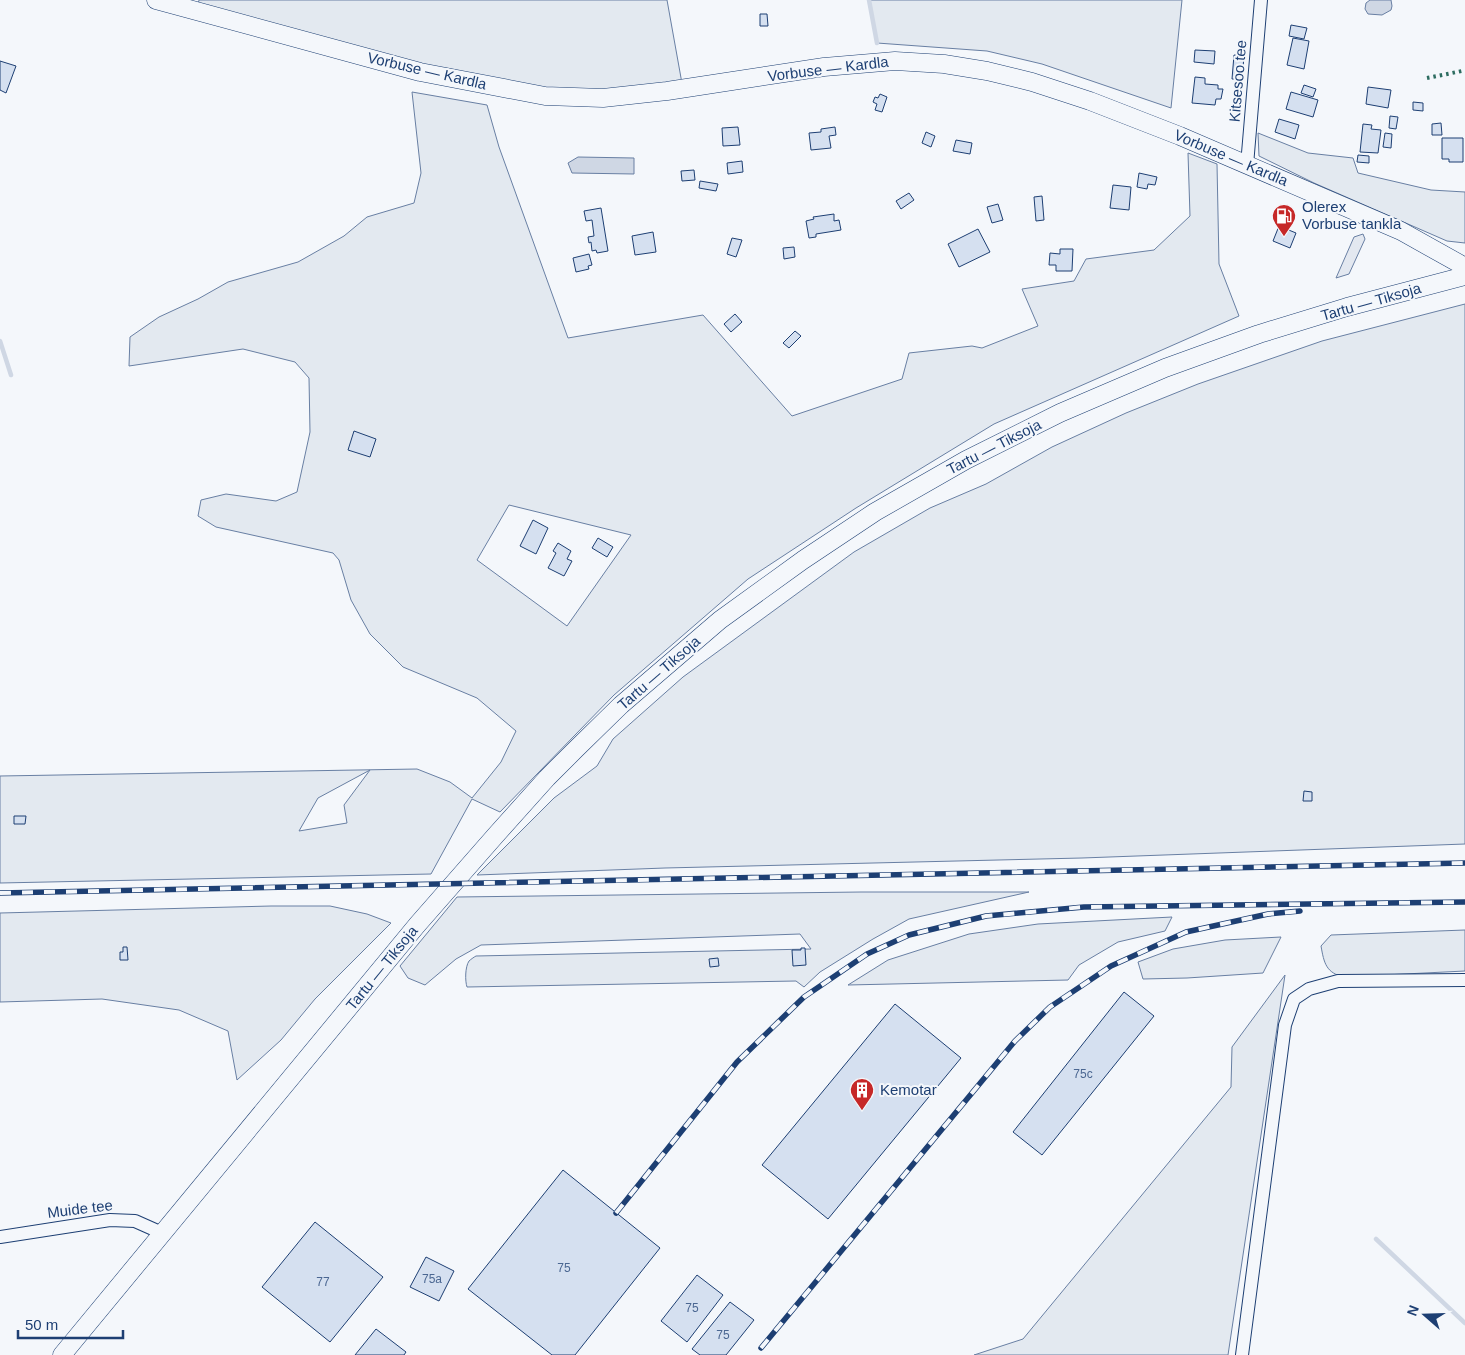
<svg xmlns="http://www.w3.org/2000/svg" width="1465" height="1355" font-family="Arial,sans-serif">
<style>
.green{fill:#e3e9f0;stroke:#687fa3;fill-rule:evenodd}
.parking{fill:#e3e8f0;stroke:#687fa3}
.water{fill:#cfd7e4;stroke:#687fa3}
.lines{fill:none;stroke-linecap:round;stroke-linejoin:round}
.stream{stroke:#cfd7e4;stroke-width:4.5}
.building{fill:#d5e0f0;stroke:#1d3f73}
.street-casing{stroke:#1d3f73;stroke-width:14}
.secondary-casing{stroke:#1d3f73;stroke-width:19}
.street{stroke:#f4f7fb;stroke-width:12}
.secondary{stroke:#f4f7fb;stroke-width:18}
.rail-casing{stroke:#1d3f73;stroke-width:5.5}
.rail{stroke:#f4f7fb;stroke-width:4;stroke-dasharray:11;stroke-linecap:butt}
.hedge{stroke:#2c6c60;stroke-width:4;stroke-dasharray:2.5 4;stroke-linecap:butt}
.labels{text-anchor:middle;stroke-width:4;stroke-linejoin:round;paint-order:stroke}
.number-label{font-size:12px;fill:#4b6792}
.street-label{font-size:15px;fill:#1d3f73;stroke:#f4f7fb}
.poi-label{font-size:15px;fill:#1d3f73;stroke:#f4f7fb;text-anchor:start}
</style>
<rect width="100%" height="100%" fill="#f4f7fb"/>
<g class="green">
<path d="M199,0H667L683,89L545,96L197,11Z"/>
<path d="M869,0H1182L1171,108L1042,64L987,51L877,43Z"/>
<path d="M412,92L487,105L499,147L568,338L703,315L792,416L902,379L909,353L972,346L982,348L1038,326L1022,289L1074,281L1086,259L1154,250L1190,216L1188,153L1217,164L1219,264L1239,316L994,424L856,508L748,579L614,695L500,812L472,799L431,874L0,883V776L417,769L450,782L472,798L501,762L516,731L477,698L403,667L370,634L351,600L339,560L333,553L216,527L198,516L201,500L226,494L276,501L297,492L310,432L309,378L295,362L243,349L129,366L130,337L159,317L198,299L228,282L298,262L344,236L367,217L414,203L421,173ZM509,505L631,535L567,626L477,560ZM370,770L344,805L347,823L299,831L318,798Z"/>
<path d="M1258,133L1308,153L1353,158L1358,173L1431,190L1465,192V243L1447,241L1314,183L1259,156Z"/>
<path d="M1465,304V844L1082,858L665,868L477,875L554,798L597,766L613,739L683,677L854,552L930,508L986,484L1052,447L1126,413L1198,384L1322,341Z"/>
<path d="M861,892H1029L909,919L873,939L820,972L804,987L796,981L467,987C465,981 465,967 469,961C470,960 474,957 476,956L811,949L800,934L481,945L456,959L425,985L408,978L400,966L457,897Z"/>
<path d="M271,906H330L367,914L391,923L315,999L281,1040L237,1080L228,1031L179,1010L102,999L0,1002V913Z"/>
<path d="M1172,917L1165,931L1118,942L1079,965L1068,980L848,985L888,960L969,934L1038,924Z"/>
<path d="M1465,930V971L1344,977C1326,973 1324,963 1321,946L1331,935Z"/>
<path d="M1281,937L1263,973L1187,978L1143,979L1138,962L1173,949L1225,940Z"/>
<path d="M1285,975L1228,1355H974L1023,1339L1231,1087L1232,1047Z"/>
</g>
<path class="parking" d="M1363,234L1365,239L1349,274L1336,278L1354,237Z"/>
<g class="water">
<path d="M1370,0H1391L1392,6L1391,10L1382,15L1368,14L1365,9L1366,3Z"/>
<path d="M578,157L634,158V174L572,173L568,163Z"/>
</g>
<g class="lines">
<g class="stream">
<path d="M869,0L877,43"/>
<path d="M0,341L11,375"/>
<path d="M1376,1239L1465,1323"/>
</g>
</g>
<g class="building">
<path d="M760,14H767L768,26H760Z"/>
<path d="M1291,25L1307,28L1304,39L1289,36Z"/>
<path d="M1293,38L1309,41L1304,69L1287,65Z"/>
<path d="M1195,50L1215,51L1214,64L1194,62Z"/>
<path d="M1234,55L1244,56L1242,79H1232Z"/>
<path d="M0,61L16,66L6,93L0,90Z"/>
<path d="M1195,77L1205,78V84L1218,85V89H1223L1221,99H1216L1215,105L1192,103Z"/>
<path d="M1304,85L1316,89L1313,97L1301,93Z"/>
<path d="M1368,87L1391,90L1388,108L1366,104Z"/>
<path d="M1291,92L1318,100L1313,117L1286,109Z"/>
<path d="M880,94L887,97L882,112L875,110L877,104L873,102L875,97L878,98Z"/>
<path d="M1413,102L1423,103V111L1413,110Z"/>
<path d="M1390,116L1398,117L1396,129L1389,128Z"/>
<path d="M1279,119L1299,125L1295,139L1275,132Z"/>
<path d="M1441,123L1442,135H1432V124Z"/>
<path d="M1363,124L1372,125L1371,129L1381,130L1378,153L1360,152Z"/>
<path d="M738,127L740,145L723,146L722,128Z"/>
<path d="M835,127L836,135L829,136L831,148L811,150L809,133L821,132V129Z"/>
<path d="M926,132L935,136L931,147L922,143Z"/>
<path d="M1385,133L1392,134L1391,148L1383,147Z"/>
<path d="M1442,138H1463V162H1449V159H1442Z"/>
<path d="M956,140L972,143L970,154L953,151Z"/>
<path d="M1358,155L1369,156V163L1357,162Z"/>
<path d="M742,161L743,172L728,174L727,163Z"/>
<path d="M694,170L695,180L682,181L681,171Z"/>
<path d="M1139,173L1157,177L1155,185L1148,184L1147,189L1137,187Z"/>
<path d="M700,181L718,184L716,191L699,188Z"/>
<path d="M1113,185L1131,187L1129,210L1110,208Z"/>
<path d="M909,193L914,200L901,209L896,201Z"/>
<path d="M1042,196L1044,220L1036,221L1034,197Z"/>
<path d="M998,204L1003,220L992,223L987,207Z"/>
<path d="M601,208L608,251L597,253L596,250L592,251L591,242L589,243L588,237L594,236L592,220L586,221L584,211Z"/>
<path d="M834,214V221L839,220L841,230L816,234V237L809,238L806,221L814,219L813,217Z"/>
<path d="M1279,226L1296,233L1290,248L1273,241Z"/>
<path d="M978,229L990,252L959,267L948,244Z"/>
<path d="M653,232L656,252L635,255L632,236Z"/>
<path d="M732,238L742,240L736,257L727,254Z"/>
<path d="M794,247L795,257L784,259L783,248Z"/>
<path d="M1060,249H1073L1072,271H1056V265H1049L1050,253L1060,254Z"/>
<path d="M589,254L592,265L588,266L589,269L576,272L573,258Z"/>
<path d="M735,314L742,322L731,332L724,324Z"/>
<path d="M795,331L801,336L789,348L783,343Z"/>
<path d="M354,431L376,439L370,457L348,450Z"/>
<path d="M533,520L548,528L536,554L520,546Z"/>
<path d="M598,538L613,547L607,557L592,548Z"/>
<path d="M558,543L571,551L567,559L572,561L564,576L548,568L556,553L553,551Z"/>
<path d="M1304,791L1312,792V801H1303Z"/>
<path d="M14,816H26L25,824H14Z"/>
<path d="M123,947H127L128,960H120V952H123Z"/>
<path d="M801,948H805L806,965L793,966L792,950H801Z"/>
<path d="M718,958L719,966L710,967L709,959Z"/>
<path d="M1124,992L1154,1016L1042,1155L1013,1132Z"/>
<path d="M895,1004L961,1058L828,1219L762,1165Z"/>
<path d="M563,1170L660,1248L575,1355H552L468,1289Z"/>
<path d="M315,1222L383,1277L330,1342L262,1287Z"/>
<path d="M426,1257L454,1271L439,1301L410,1287Z"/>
<path d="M697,1275L723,1295L687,1342L661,1321Z"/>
<path d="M730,1302L754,1320L726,1355H700L692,1349Z"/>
<path d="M376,1329L406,1352L404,1355H355Z"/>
</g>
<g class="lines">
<g class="street-casing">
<g id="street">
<path d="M1247,165L1261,0"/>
<path d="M0,1237L110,1220L135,1221L162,1233"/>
<path d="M1242,1355L1285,1025L1294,999L1309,989L1338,981L1465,980"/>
</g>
</g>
<g class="secondary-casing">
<g id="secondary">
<path d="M156,0L420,72L545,96L603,98L667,91L824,67L895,61L944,64L987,71L1032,82L1090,101L1180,136L1401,231L1460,264L1464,276"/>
<path d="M62,1355L417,925L495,836L547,778L576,749L621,705L720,620L803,560L875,512L966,460L1060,413L1165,368L1259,334L1347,307L1465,276"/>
</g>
</g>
<use href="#street" class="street"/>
<use href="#secondary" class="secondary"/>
<g class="rail-casing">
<g id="rail">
<path d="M0,893L1465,863"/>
<path d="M616,1213L737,1062L804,997L867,954L909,935L986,916L1084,907L1465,902"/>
<path d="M761,1348L1015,1041L1050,1007L1111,966L1186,932L1268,914L1300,911"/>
</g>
</g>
<use href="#rail" class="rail"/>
<path class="hedge" d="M1427,78L1462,71"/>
</g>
<defs>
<g id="fuel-pin" transform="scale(1.25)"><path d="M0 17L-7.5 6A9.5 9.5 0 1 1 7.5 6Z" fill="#c62828" stroke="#f4f7fb"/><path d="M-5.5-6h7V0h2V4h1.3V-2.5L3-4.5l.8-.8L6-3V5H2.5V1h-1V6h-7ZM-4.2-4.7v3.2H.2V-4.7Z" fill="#fff"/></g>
<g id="building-pin" transform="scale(1.25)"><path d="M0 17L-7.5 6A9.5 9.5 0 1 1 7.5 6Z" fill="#c62828" stroke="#f4f7fb"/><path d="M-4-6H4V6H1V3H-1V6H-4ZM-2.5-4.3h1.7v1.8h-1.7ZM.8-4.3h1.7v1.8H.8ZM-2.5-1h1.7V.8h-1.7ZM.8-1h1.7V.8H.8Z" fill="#fff"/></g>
</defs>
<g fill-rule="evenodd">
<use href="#fuel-pin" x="1284" y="216"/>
<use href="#building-pin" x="862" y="1090"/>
</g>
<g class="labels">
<g class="number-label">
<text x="1083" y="1078">75c</text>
<text x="564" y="1272">75</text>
<text x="432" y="1283">75a</text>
<text x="323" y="1286">77</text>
<text x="692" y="1312">75</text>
<text x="723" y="1339">75</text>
</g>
<g class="street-label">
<text transform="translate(828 69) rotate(-7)" y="5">Vorbuse — Kardla</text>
<text transform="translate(427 71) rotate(13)" y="5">Vorbuse — Kardla</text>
<text transform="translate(1238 81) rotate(-85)" y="5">Kitsesoo tee</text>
<text transform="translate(1231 158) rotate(23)" y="5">Vorbuse — Kardla</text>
<text transform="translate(1371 302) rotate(-16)" y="5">Tartu — Tiksoja</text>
<text transform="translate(994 447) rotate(-27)" y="5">Tartu — Tiksoja</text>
<text transform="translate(659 673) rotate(-41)" y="5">Tartu — Tiksoja</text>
<text transform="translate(382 968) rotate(-51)" y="5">Tartu — Tiksoja</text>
<text transform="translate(80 1209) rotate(-7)" y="5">Muide tee</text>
</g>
<g class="poi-label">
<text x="1302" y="212">Olerex<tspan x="1302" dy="17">Vorbuse tankla</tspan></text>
<text x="880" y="1095">Kemotar</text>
</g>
</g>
<g transform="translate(1425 1315) rotate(290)" stroke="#f4f7fb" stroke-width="4" paint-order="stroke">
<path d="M0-4L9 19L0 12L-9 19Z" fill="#1d3f73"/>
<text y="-8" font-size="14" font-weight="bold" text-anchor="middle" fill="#1d3f73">N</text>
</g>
<path d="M18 1330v8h105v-8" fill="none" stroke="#1d3f73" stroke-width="2.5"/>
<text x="25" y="1330" font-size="15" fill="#1d3f73" stroke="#f4f7fb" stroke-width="4" paint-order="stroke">50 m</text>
</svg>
